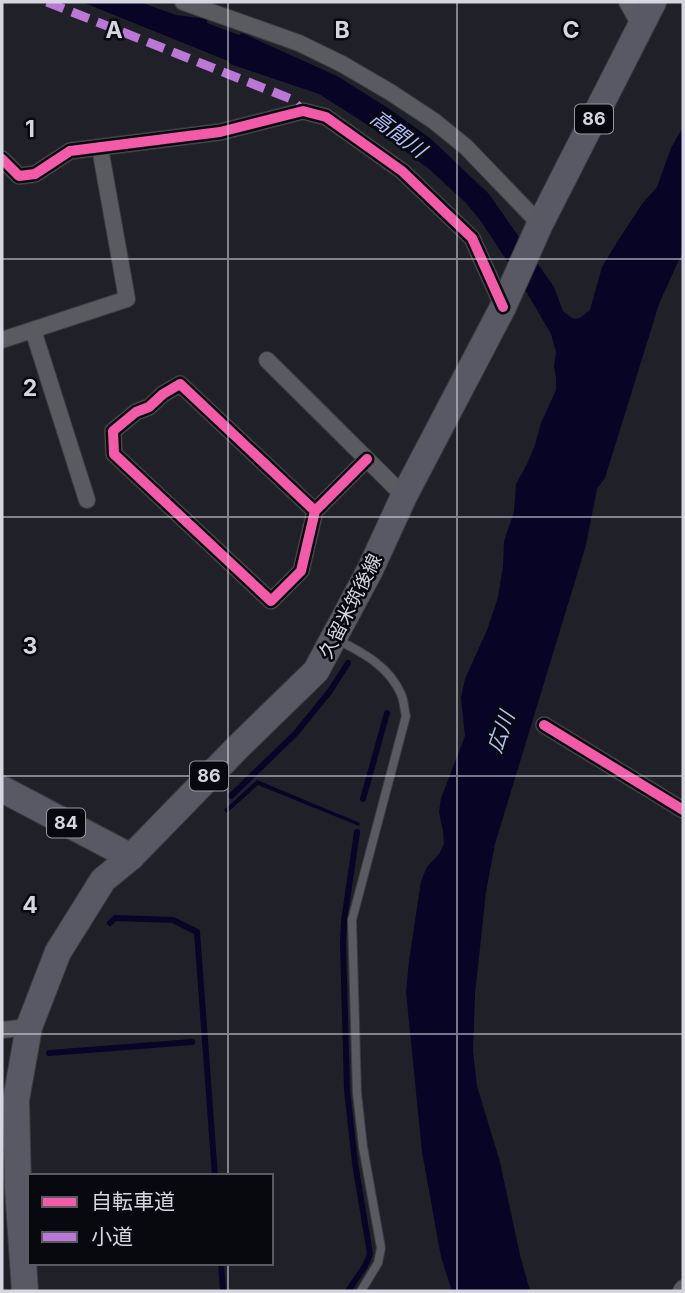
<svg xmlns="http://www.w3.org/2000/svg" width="685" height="1293" font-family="Inter,'Noto Sans JP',sans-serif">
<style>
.water{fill:#070425}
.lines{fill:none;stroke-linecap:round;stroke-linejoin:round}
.stream{stroke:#070425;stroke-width:6}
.service-casing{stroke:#3b3c41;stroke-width:10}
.minor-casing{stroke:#3b3c41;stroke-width:18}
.primary-casing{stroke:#3b3c41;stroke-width:28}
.service{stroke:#5a5b60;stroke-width:8}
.minor{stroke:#5a5b60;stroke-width:16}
.primary{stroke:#585964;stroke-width:26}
.quiet{stroke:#ba77d6;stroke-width:9;stroke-dasharray:18 9;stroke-linecap:butt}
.cycleway-casing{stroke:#08090e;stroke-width:15}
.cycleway{stroke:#f35aa7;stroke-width:10}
.grid{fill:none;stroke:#d5d6df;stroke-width:2;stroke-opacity:0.55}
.labels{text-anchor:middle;stroke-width:5;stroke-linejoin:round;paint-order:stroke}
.shield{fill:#08090e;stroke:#9898a0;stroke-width:2}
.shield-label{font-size:18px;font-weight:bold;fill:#d5d6df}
.street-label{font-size:19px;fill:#d5d6df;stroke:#08090e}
.water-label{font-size:21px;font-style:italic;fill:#b3bdf9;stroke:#08090e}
.grid-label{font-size:23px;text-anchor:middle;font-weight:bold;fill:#d5d6df;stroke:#08090e;stroke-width:5;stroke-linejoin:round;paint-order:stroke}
</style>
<rect width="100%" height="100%" fill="#202128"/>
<g class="water">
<path d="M82,2H140L176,15L207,19V23L239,35L242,33L337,76L391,110L431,139L489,194L554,287L563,311L569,316L574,319L580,318L590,310L602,267L617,242L642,204L657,187L671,148L683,127V251L659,304L605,478L597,489L586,545L495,844L486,892L475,994L473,1052L477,1086L500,1162L520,1255L530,1291H452L441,1257L422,1152L406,992L409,961L421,881L427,867L439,854L444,844L443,831L439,812L441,798L465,736L461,698L465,679L487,630L498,597L503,566L504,541L514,512L516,484L527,464L535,445L541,423L556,390V378L554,366L556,352L551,334L517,276L480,220L466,203L429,169L388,138L319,94L230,64L228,61Z"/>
<path d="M257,780L360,823L359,826L258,785L227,813L224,810Z"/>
</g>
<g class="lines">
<g class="stream">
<path d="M231,796L296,733L330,691L348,663"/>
<path d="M363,799L387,713"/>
<path d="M110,923L115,918L173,920L197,932L215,1176"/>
<path d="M49,1053L192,1042"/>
<path d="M221,1263L223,1291"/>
<path d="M348,1291L365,1266L370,1254L355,1163L347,1090L343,944L344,921L357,832"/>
</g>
<g class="service-casing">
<path id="service" d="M338,640C363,653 389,666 401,694C404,700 404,709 406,716L352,920L357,1093L363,1147L381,1248L378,1263L361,1291"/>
</g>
<g class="minor-casing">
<g id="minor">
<path d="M183,2L299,43L342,64L390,92L434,121L466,147L540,224"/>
<path d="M627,2L641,27"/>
<path d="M2,159L19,176L35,174L70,151L220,132L303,111L326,117L402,171L472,238L503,307"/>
<path d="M33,330L87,500"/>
<path d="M2,340L127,299L100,148"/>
<path d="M267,360L404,496"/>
<path d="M315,511L180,384L163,394L149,407L136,412L113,431L114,454L271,601L301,571L315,511L367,459"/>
<path d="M544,725L683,810"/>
<path d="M2,1030L29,1027"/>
<path d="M681,1291L683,1288"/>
</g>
</g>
<g class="primary-casing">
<g id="primary">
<path d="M2,789L131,857"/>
<path d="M25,1291L18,1188L16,1100L29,1027L58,952L103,880L131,857L238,747L316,671L370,570L404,496L503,307L540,224L653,2"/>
</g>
</g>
<use href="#service" class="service"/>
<use href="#minor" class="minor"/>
<use href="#primary" class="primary"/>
<path class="quiet" d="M47,2L291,99L303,111"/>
<g class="cycleway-casing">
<g id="cycleway">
<path d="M2,159L19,176L35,174L70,151L220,132L303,111L326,117L402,171L472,238L503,307"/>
<path d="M315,511L180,384L163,394L149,407L136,412L113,431L114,454L271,601L301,571L315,511L367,459"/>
<path d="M544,725L683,810"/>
</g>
</g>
<use href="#cycleway" class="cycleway"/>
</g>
<path class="grid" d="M228,2V1176M457,2V1291M2,259H683M2,517H683M2,776H683M2,1034H683M228,1263V1291"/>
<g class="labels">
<g class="shield">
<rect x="575" y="104.5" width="38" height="29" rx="5"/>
<rect x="190" y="761.5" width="38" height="29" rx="5"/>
<rect x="47" y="808.5" width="38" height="29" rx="5"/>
</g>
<g class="shield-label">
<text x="594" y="125">86</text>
<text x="209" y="782">86</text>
<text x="66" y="829">84</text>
</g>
<g class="street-label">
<text transform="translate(350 606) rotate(-63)" y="7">久留米筑後線</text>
</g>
<g class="water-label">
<text transform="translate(398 134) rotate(37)" y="7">高間川</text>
<text transform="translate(501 732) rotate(-70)" y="7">広川</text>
</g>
</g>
<g class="grid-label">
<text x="114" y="38">A</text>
<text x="342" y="38">B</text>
<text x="571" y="38">C</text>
<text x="30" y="137">1</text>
<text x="30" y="396">2</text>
<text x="30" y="654">3</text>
<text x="30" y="913">4</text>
</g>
<rect width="685" height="1293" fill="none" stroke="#d5d6df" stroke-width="7"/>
<rect x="28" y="1174" width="245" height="91" fill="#08090e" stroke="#5a5b62" stroke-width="2"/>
<rect x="42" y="1197" width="35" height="10" fill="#f35aa7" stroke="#5a5b62" stroke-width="2"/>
<text x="91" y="1209" font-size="21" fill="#d5d6df">自転車道</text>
<rect x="42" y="1232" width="35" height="10" fill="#ba77d6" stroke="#5a5b62" stroke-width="2"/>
<text x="91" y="1244" font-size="21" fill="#d5d6df">小道</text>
</svg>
